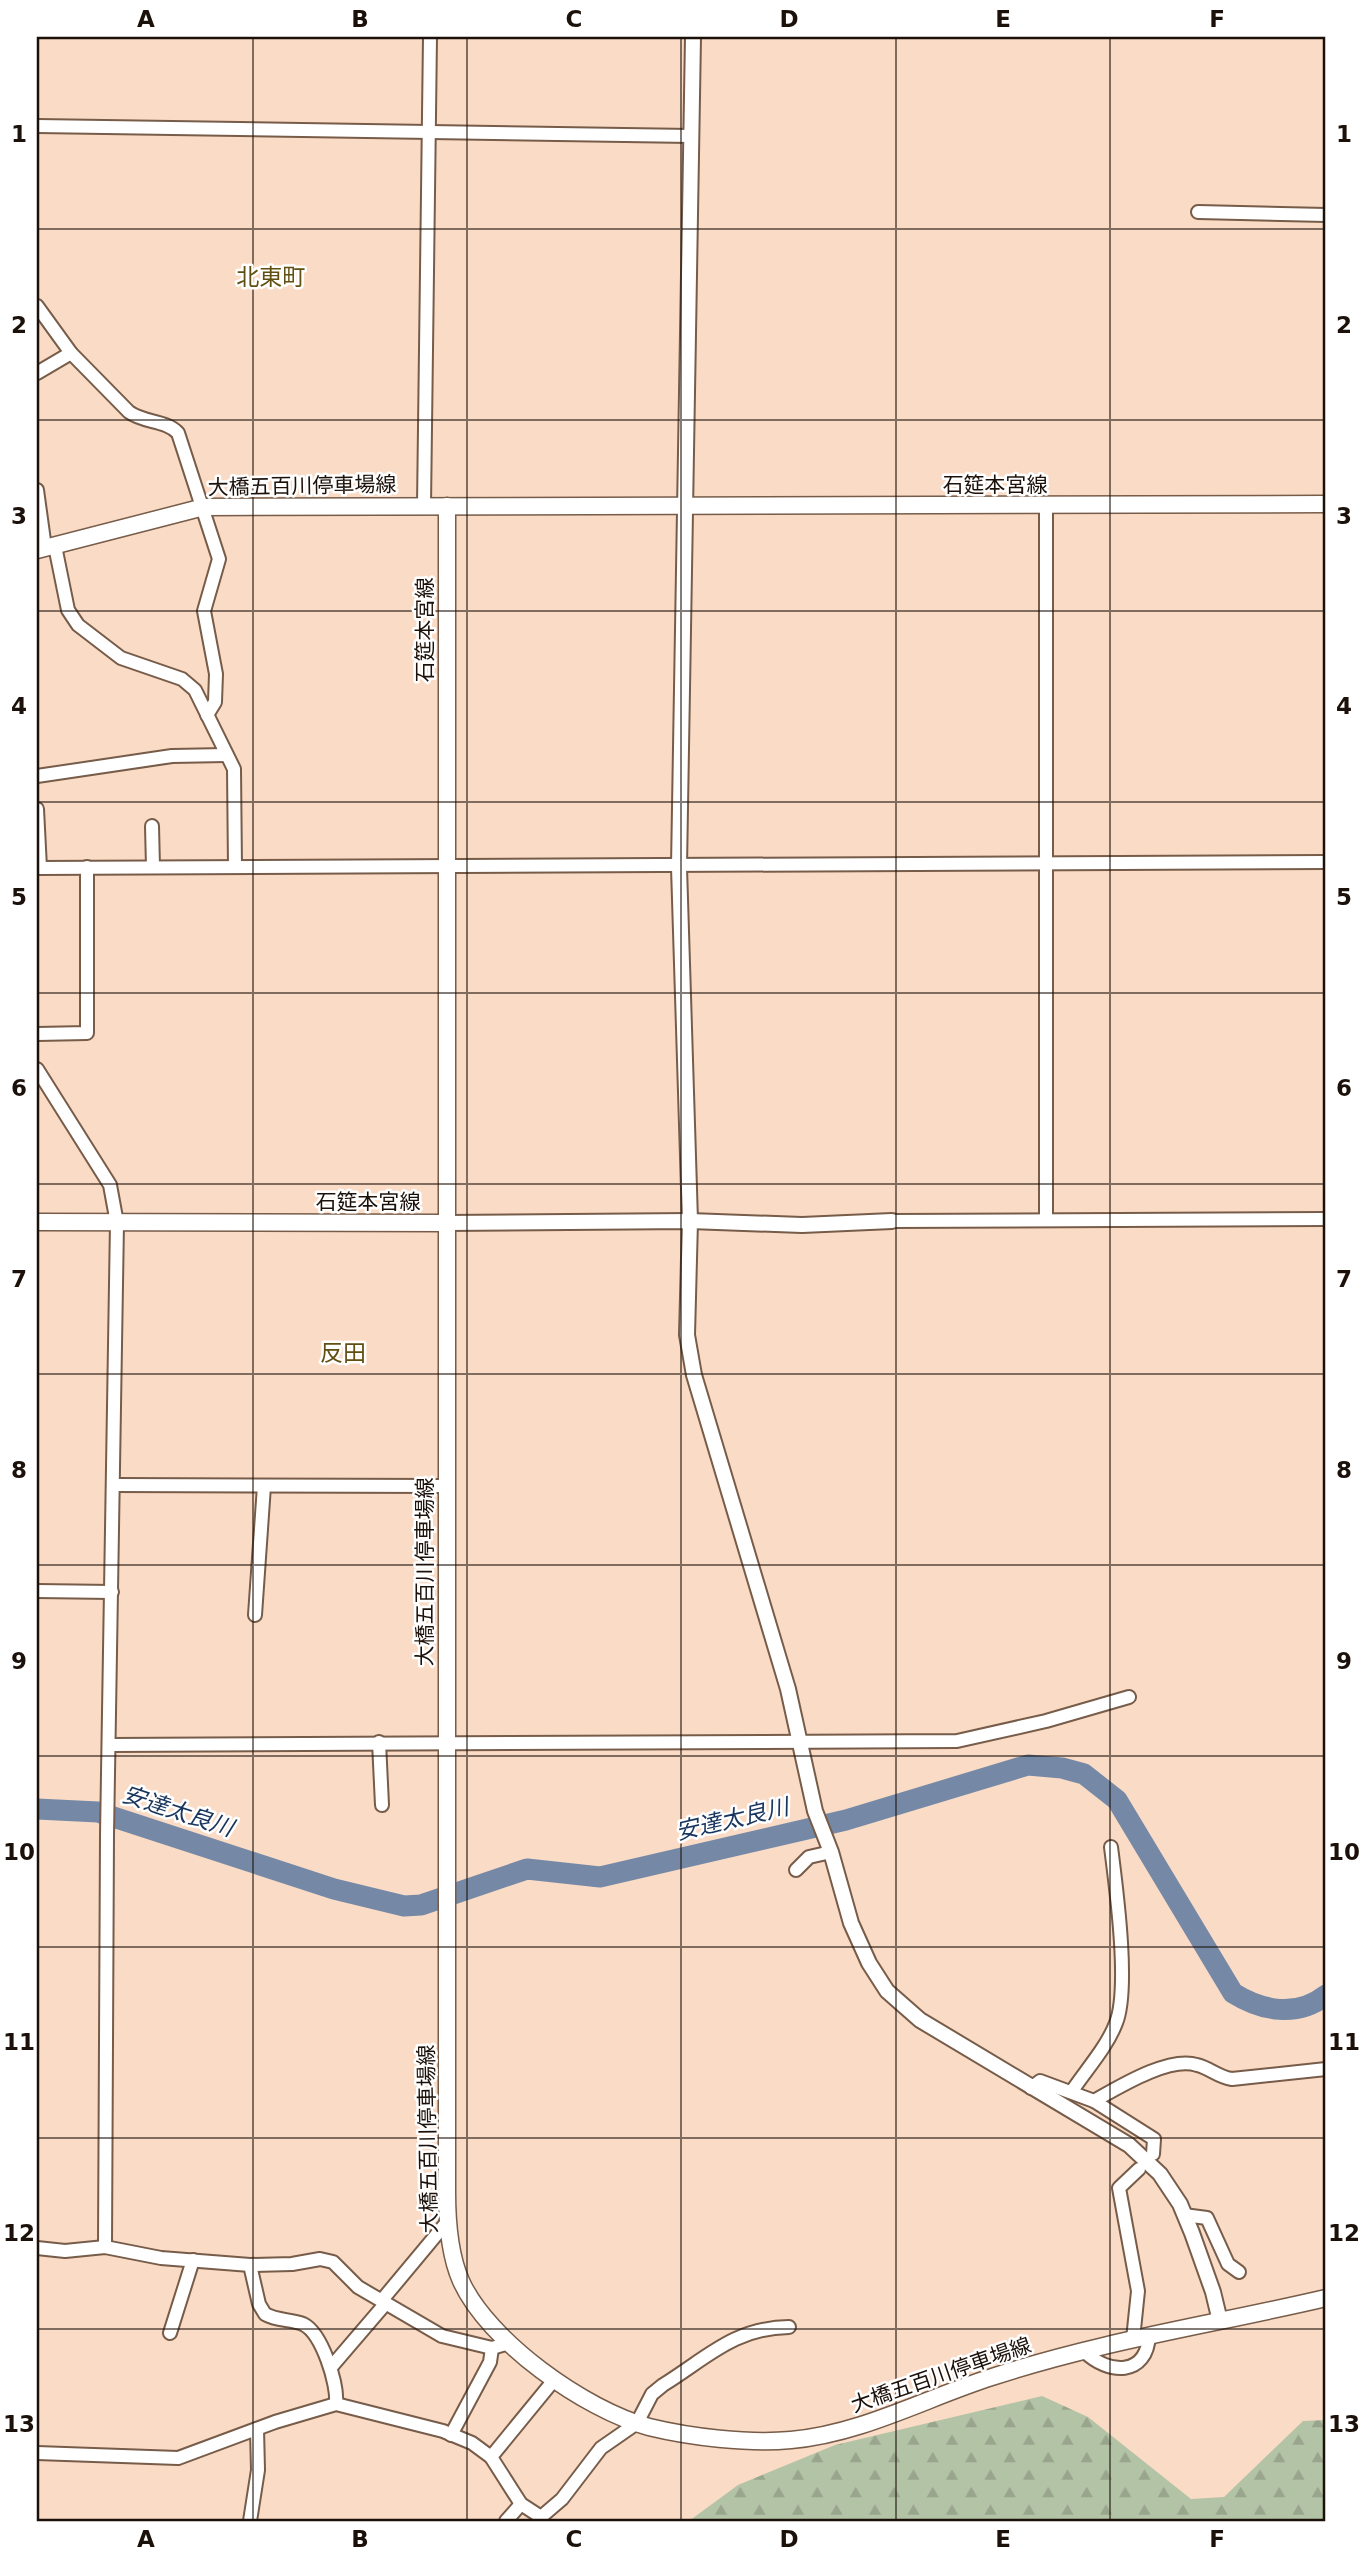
<svg xmlns="http://www.w3.org/2000/svg" width="1363" height="2558" font-family="'DejaVu Sans','Noto Sans JP',sans-serif">
<style>
.forest{fill:url(#forest-firs)}
.lines{fill:none;stroke-linecap:round;stroke-linejoin:round}
.river{stroke:#7589a6;stroke-width:21}
.minor-casing{stroke:#765c49;stroke-width:16}
.tertiary-casing{stroke:#765c49;stroke-width:18}
.secondary-casing{stroke:#765c49;stroke-width:19}
.minor{stroke:#fff;stroke-width:12}
.tertiary{stroke:#fff;stroke-width:14}
.secondary{stroke:#fff;stroke-width:16}
.grid{fill:none;stroke:#1c110a;stroke-width:2;stroke-opacity:0.55}
.labels{text-anchor:middle;stroke-width:5;stroke-linejoin:round;paint-order:stroke}
.street-label{font-size:21px;fill:#1c110a;stroke:#fff}
.neighbourhood-label{font-size:23px;fill:#604f11;stroke:#fff}
.water-label{font-size:23px;font-style:italic;fill:#18355d;stroke:#fff}
.neatline{fill:none;stroke:#1c110a;stroke-width:2.5}
.grid-label{font-size:23px;text-anchor:middle;font-weight:bold;fill:#1c110a}
</style>
<defs>
<pattern id="forest-firs" width="22" height="20" patternUnits="userSpaceOnUse" patternTransform="scale(1.75)"><rect width="22" height="20" fill="#b3c3a5"/><path d="M5 1l3.5 6h-7zM16 11l3.5 6h-7z" fill="#99a68d"/></pattern>
</defs>
<rect width="100%" height="100%" fill="#fadbc6"/>
<path class="forest" d="M1042,2396L1088,2417L1191,2499L1224,2497L1303,2421L1326,2420V2521H689L738,2485L835,2445Z"/>
<g class="lines">
<path class="river" d="M37,1809L98,1812L334,1889L404,1906L421,1905L527,1869L600,1877L846,1820L1028,1765L1062,1768L1084,1774L1117,1800L1233,1993C1262,2011 1297,2018 1326,1995"/>
<g class="minor-casing">
<g id="minor">
<path d="M37,126L691,136"/>
<path d="M1198,212L1326,215"/>
<path d="M37,306L71,353L129,412C144,423 166,420 178,433L219,559L204,611L216,674L215,702L207,715"/>
<path d="M37,373L71,353"/>
<path d="M37,490L45,548"/>
<path d="M424,506L430,37"/>
<path d="M55,546L68,610L78,625L121,658L182,679L195,690L234,769L235,867"/>
<path d="M37,776L172,756L226,755"/>
<path d="M37,809L40,868"/>
<path d="M152,826L153,867"/>
<path d="M37,868L1326,862"/>
<path d="M37,1034L87,1033V867"/>
<path d="M37,1069L110,1185L117,1223L107,1835L105,2247"/>
<path d="M1046,1220V505"/>
<path d="M892,1221L1326,1219"/>
<path d="M115,1485L445,1486"/>
<path d="M37,1591L112,1592"/>
<path d="M255,1615L264,1486"/>
<path d="M379,1742L382,1805"/>
<path d="M111,1745L957,1741L1046,1721L1129,1697"/>
<path d="M796,1870L809,1857L831,1852"/>
<path d="M1031,2088L1040,2081L1094,2101C1119,2087 1169,2056 1197,2065C1210,2068 1218,2077 1232,2079L1326,2069"/>
<path d="M1072,2091C1086,2070 1107,2047 1116,2023C1130,1988 1116,1887 1111,1847"/>
<path d="M1094,2101L1154,2139L1153,2154"/>
<path d="M1184,2215L1207,2218L1228,2264L1239,2272"/>
<path d="M37,2248L65,2251L105,2247L161,2258L250,2265L292,2264L320,2259L333,2262L358,2287L442,2336L492,2348L509,2343"/>
<path d="M250,2265L259,2304L265,2314C277,2321 290,2319 303,2324C322,2333 338,2384 336,2404"/>
<path d="M382,2300L447,2222"/>
<path d="M170,2333L193,2260"/>
<path d="M1133,2339L1138,2291L1119,2188L1139,2169"/>
<path d="M1084,2351C1108,2375 1147,2377 1149,2335"/>
<path d="M332,2366L386,2303"/>
<path d="M451,2435L490,2362L492,2348"/>
<path d="M37,2453L178,2458L275,2422L336,2404L443,2431L472,2443L491,2457L521,2504L541,2517L562,2499L601,2448L637,2423L652,2394L663,2385C708,2357 734,2328 789,2327"/>
<path d="M491,2457L554,2380"/>
<path d="M250,2521L258,2470L257,2429"/>
<path d="M506,2521L521,2504"/>
</g>
</g>
<g class="tertiary-casing">
<g id="tertiary">
<path d="M693,37L679,867L690,1221L687,1335L694,1375L788,1689L815,1811L831,1852L851,1923L869,1963L887,1991L920,2020L1129,2145L1160,2174L1180,2204L1192,2233L1213,2292L1220,2321"/>
<path d="M447,1223L690,1221L802,1225L892,1221"/>
</g>
</g>
<g class="secondary-casing">
<g id="secondary">
<path d="M447,506V2192C447,2221 449,2254 461,2281C488,2341 585,2410 649,2427C690,2437 748,2444 791,2440C861,2434 926,2398 992,2377C1101,2341 1215,2324 1326,2298"/>
<path d="M37,550L204,507L1326,504"/>
<path d="M37,1222L447,1223"/>
</g>
</g>
<use href="#minor" class="minor"/>
<use href="#tertiary" class="tertiary"/>
<use href="#secondary" class="secondary"/>
</g>
<path class="grid" d="M253,37V2521M467,37V2521M681,37V2521M896,37V2521M1110,37V2521M37,229H1326M37,420H1326M37,611H1326M37,802H1326M37,993H1326M37,1184H1326M37,1374H1326M37,1565H1326M37,1756H1326M37,1947H1326M37,2138H1326M37,2329H1326"/>
<g class="labels">
<g class="street-label">
<text x="995" y="492">石筵本宮線</text>
<text transform="translate(302 486) rotate(-1)" y="7">大橋五百川停車場線</text>
<text transform="translate(425 630) rotate(-90)" y="7">石筵本宮線</text>
<text x="368" y="1209">石筵本宮線</text>
<text transform="translate(425 1572) rotate(-90)" y="7">大橋五百川停車場線</text>
<text transform="translate(428 2139) rotate(-91)" y="7">大橋五百川停車場線</text>
<text transform="translate(941 2375) rotate(-19)" y="7">大橋五百川停車場線</text>
</g>
<g class="neighbourhood-label">
<text x="271" y="285">北東町</text>
<text x="343" y="1361">反田</text>
</g>
<g class="water-label">
<text transform="translate(178 1811) rotate(18)" y="8">安達太良川</text>
<text transform="translate(732 1819) rotate(-13)" y="8">安達太良川</text>
</g>
</g>
<rect width="1363" height="2558" fill="none" stroke="#ffffff" stroke-width="77"/>
<rect x="38" y="38" width="1286" height="2482" class="neatline"/>
<g class="grid-label">
<text x="146" y="27">A</text>
<text x="360" y="27">B</text>
<text x="574" y="27">C</text>
<text x="789" y="27">D</text>
<text x="1003" y="27">E</text>
<text x="1217" y="27">F</text>
<text x="19" y="142">1</text>
<text x="1344" y="142">1</text>
<text x="19" y="333">2</text>
<text x="1344" y="333">2</text>
<text x="19" y="524">3</text>
<text x="1344" y="524">3</text>
<text x="19" y="714">4</text>
<text x="1344" y="714">4</text>
<text x="19" y="905">5</text>
<text x="1344" y="905">5</text>
<text x="19" y="1096">6</text>
<text x="1344" y="1096">6</text>
<text x="19" y="1287">7</text>
<text x="1344" y="1287">7</text>
<text x="19" y="1478">8</text>
<text x="1344" y="1478">8</text>
<text x="19" y="1669">9</text>
<text x="1344" y="1669">9</text>
<text x="19" y="1860">10</text>
<text x="1344" y="1860">10</text>
<text x="19" y="2050">11</text>
<text x="1344" y="2050">11</text>
<text x="19" y="2241">12</text>
<text x="1344" y="2241">12</text>
<text x="19" y="2432">13</text>
<text x="1344" y="2432">13</text>
<text x="146" y="2547">A</text>
<text x="360" y="2547">B</text>
<text x="574" y="2547">C</text>
<text x="789" y="2547">D</text>
<text x="1003" y="2547">E</text>
<text x="1217" y="2547">F</text>
</g>
</svg>
